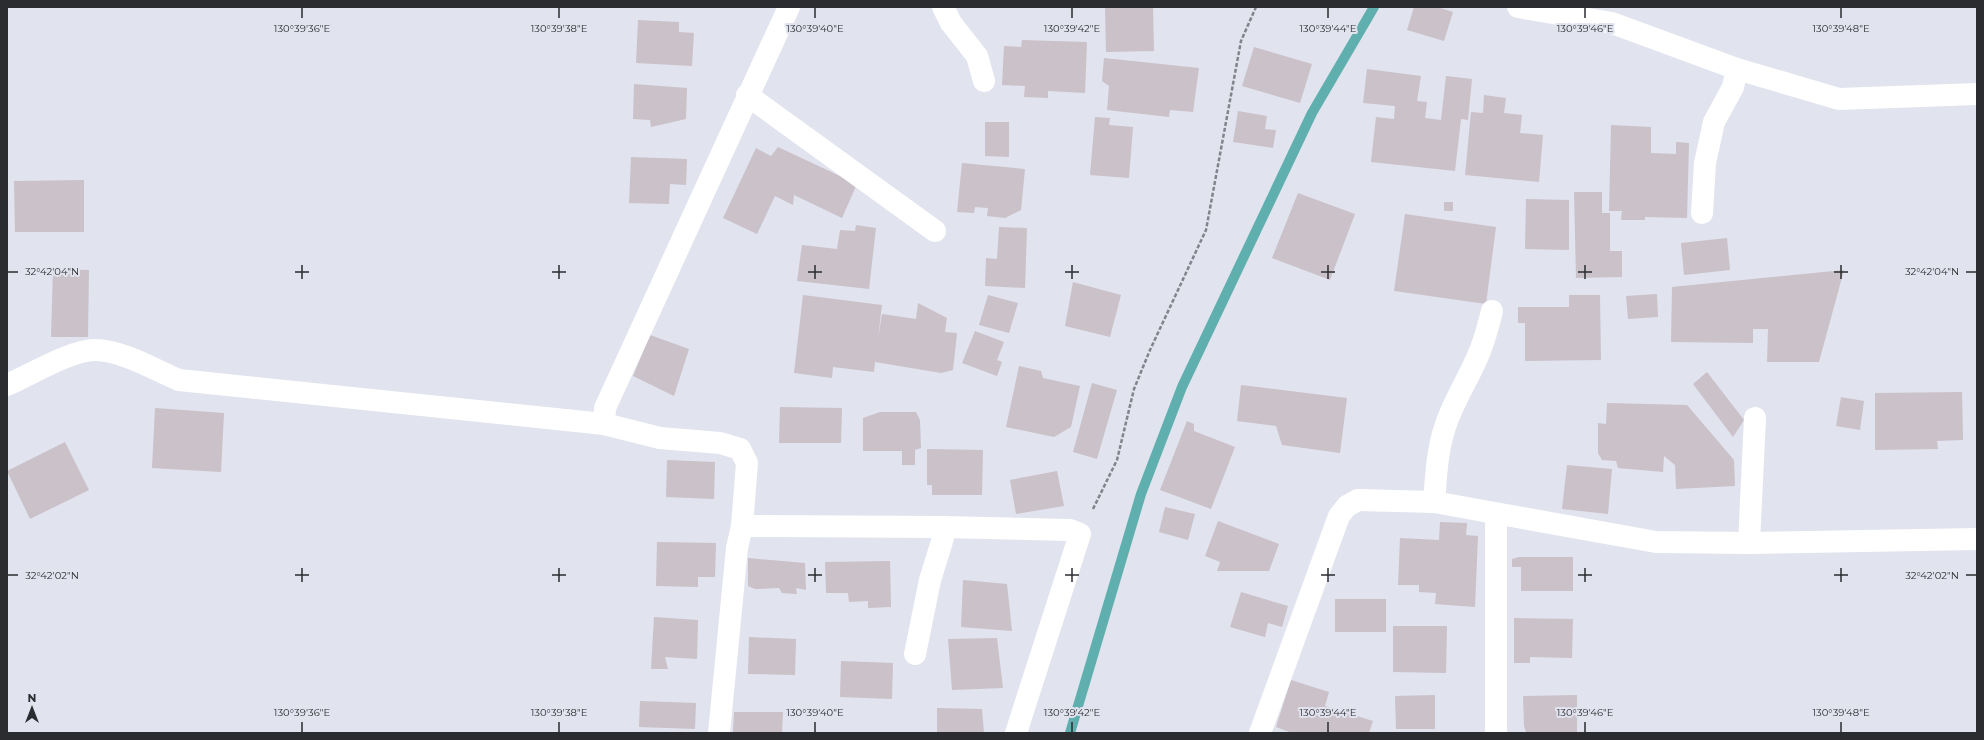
<svg xmlns="http://www.w3.org/2000/svg" width="1984" height="740" font-family="Montserrat,sans-serif">
<style>
.lines{fill:none;stroke-linecap:round;stroke-linejoin:round}
.stream{stroke:#5fafae;stroke-width:10}
.building{fill:#cac1c9}
.path{stroke:#82848b;stroke-width:2.5;stroke-dasharray:4 2;stroke-linecap:butt}
.street{stroke:#fff;stroke-width:22}
.ticks{fill:none;stroke:#2b2c30;stroke-width:1.5}
.ticks-label{font-size:10px;text-anchor:middle;fill:#2b2c30;stroke:#e1e3ee;stroke-width:4;stroke-linejoin:round;paint-order:stroke}
</style>
<rect width="100%" height="100%" fill="#e1e3ee"/>
<g class="lines">
<path class="stream" d="M1070,733L1141,494L1182,387L1312,113L1374,7"/>
</g>
<g class="building">
<path d="M1105,7H1153L1154,51L1106,52Z"/>
<path d="M1414,7H1437L1453,12L1444,41L1407,30Z"/>
<path d="M638,20L679,22V32L694,33L692,66L636,63Z"/>
<path d="M1022,40L1087,42L1085,93L1048,91V98L1024,97L1025,86L1002,85L1004,46L1021,47Z"/>
<path d="M1254,47L1312,64L1300,103L1242,86Z"/>
<path d="M1104,58L1199,68L1193,112L1170,110L1169,117L1107,110L1109,86L1102,81Z"/>
<path d="M1367,69L1421,76L1417,101L1427,102L1425,118L1441,120L1446,76L1472,79L1468,120L1461,119L1455,171L1371,162L1376,117L1394,119L1395,106L1363,103Z"/>
<path d="M634,84L687,88L686,119L651,127L650,120L633,119Z"/>
<path d="M1484,95L1506,98L1504,113L1522,115L1520,133L1543,135L1539,182L1465,175L1471,112L1483,113Z"/>
<path d="M1238,111L1267,116L1265,129L1276,130L1273,148L1233,142Z"/>
<path d="M1095,117L1110,118L1109,125L1133,127L1129,178L1090,175Z"/>
<path d="M985,122H1009V157L985,156Z"/>
<path d="M1611,125L1651,127V153L1676,154V142L1689,143L1687,218L1645,217V220H1621L1622,211H1609Z"/>
<path d="M778,147L857,184L842,218L794,195L793,205L775,196L757,234L723,218L756,148L771,156Z"/>
<path d="M631,157L687,159L686,185L670,184L669,204L629,203Z"/>
<path d="M962,163L1025,169L1021,210L1005,218L987,216L988,208L975,207L974,213L957,212Z"/>
<path d="M84,180V232H15L14,181Z"/>
<path d="M1574,192H1602V213H1610V251H1622V277L1576,278Z"/>
<path d="M1298,193L1355,214L1330,280L1272,258Z"/>
<path d="M1526,199L1569,200V250L1525,249Z"/>
<rect x="1444" y="202" width="9" height="9"/>
<path d="M1405,214L1496,227L1486,304L1394,291Z"/>
<path d="M856,225L876,228L869,289L797,281L802,245L837,249L840,230L855,231Z"/>
<path d="M999,227L1027,228L1025,288L985,286L986,258L997,259Z"/>
<path d="M1727,238L1730,270L1684,275L1681,243Z"/>
<path d="M53,269L89,270L88,337H51Z"/>
<path d="M1844,270L1819,362H1767L1768,329H1753V343L1671,342L1672,287Z"/>
<path d="M1073,282L1121,295L1110,337L1065,326Z"/>
<path d="M1657,294L1658,317L1628,319L1626,296Z"/>
<path d="M803,295L882,305L878,338L882,314L916,319L918,303L947,318L945,332L957,333L953,370L941,373L875,362L874,372L833,367L832,378L794,373Z"/>
<path d="M988,295L1018,303L1009,333L979,325Z"/>
<path d="M1569,295H1600L1601,360L1525,361V323H1518V307H1569Z"/>
<path d="M975,331L1004,342L997,360L1002,362L997,376L962,363Z"/>
<path d="M650,335L689,349L674,396L633,376Z"/>
<path d="M1019,366L1041,371L1043,378L1080,386L1071,427L1054,437L1006,427Z"/>
<path d="M1707,372L1744,420L1733,437L1693,384Z"/>
<path d="M1092,383L1117,390L1097,459L1073,452Z"/>
<path d="M1241,385L1347,398L1340,453L1282,445L1276,426L1237,421Z"/>
<path d="M1962,392L1963,440L1937,441L1938,449L1875,450V393Z"/>
<path d="M1841,397L1864,401L1860,430L1836,426Z"/>
<path d="M1607,403L1687,405L1734,460L1735,486L1676,489L1675,465L1664,456L1663,472L1618,468L1616,461L1602,460L1598,453V423L1606,424Z"/>
<path d="M780,407L842,408L841,443H779Z"/>
<path d="M155,408L224,413L221,472L152,468Z"/>
<path d="M880,412H916L920,420L921,448L915,450V465H902V451H863V418Z"/>
<path d="M1187,421L1194,424V431L1235,447L1211,509L1160,490Z"/>
<path d="M65,442L89,490L30,519L7,471Z"/>
<path d="M927,449L983,450L982,495H932V485H927Z"/>
<path d="M667,460L715,462L714,499L666,497Z"/>
<path d="M1567,465L1612,469L1608,514L1562,509Z"/>
<path d="M1057,471L1064,506L1016,514L1010,480Z"/>
<path d="M1165,507L1195,514L1188,540L1159,532Z"/>
<path d="M1218,521L1279,544L1269,571H1217L1220,562L1205,556Z"/>
<path d="M1440,522L1467,523L1466,535L1478,536L1475,607L1435,604L1436,593L1419,592V585H1398L1400,538L1439,540Z"/>
<path d="M657,542L716,543L715,577H698V587L656,586Z"/>
<path d="M1519,557H1573V591H1521V567H1512V559Z"/>
<path d="M748,558L805,563L806,590L796,588L797,594L782,593L779,588L755,589L748,586Z"/>
<path d="M890,561L891,607L868,608V601L849,602L848,593H826L825,562Z"/>
<path d="M963,580L1007,584L1012,631L961,627Z"/>
<path d="M1241,592L1288,606L1282,627L1268,623L1265,637L1230,627Z"/>
<rect x="1335" y="599" width="51" height="33"/>
<path d="M654,617L698,620L697,659L665,657L668,669H651Z"/>
<path d="M1514,618L1573,619L1572,658L1530,657V663H1514Z"/>
<path d="M1393,626H1447L1446,673L1393,672Z"/>
<path d="M749,637L796,639L795,675L748,674Z"/>
<path d="M997,638L1003,688L952,690L948,639Z"/>
<path d="M841,661L893,663L892,699L840,697Z"/>
<path d="M1291,680L1329,692L1325,706L1373,721L1369,733H1292L1276,727Z"/>
<path d="M1435,695V729H1396L1395,696Z"/>
<path d="M1577,695V733L1526,732L1524,726L1523,696Z"/>
<path d="M640,701L696,703L695,729L639,727Z"/>
<path d="M937,708L982,709L984,733H937Z"/>
<path d="M734,712H783L782,733H733Z"/>
</g>
<g class="lines">
<path class="path" d="M1093,509L1117,460L1134,389L1150,350L1206,230L1241,41L1256,7"/>
<g class="street">
<path d="M943,7L951,23L977,56L984,81"/>
<path d="M1518,7L1612,23L1737,69L1839,99L1977,94"/>
<path d="M747,95L935,231"/>
<path d="M1702,213L1705,163L1714,122L1733,87L1737,69"/>
<path d="M7,385C30,375 71,350 95,350C122,350 155,370 179,380L604,424L660,438L720,443L740,449L747,463L742,526L943,527L1070,530L1080,534L1016,733"/>
<path d="M604,424L605,408L789,7"/>
<path d="M1434,502C1436,477 1437,451 1445,427C1453,402 1467,381 1477,358C1484,343 1488,327 1492,311"/>
<path d="M1749,543L1755,418"/>
<path d="M915,654L930,580L943,538V527"/>
<path d="M719,733L737,548L742,526"/>
<path d="M1260,733L1339,516L1347,506L1358,500L1434,502L1656,542L1749,543L1977,539"/>
<path d="M1496,733V514"/>
</g>
</g>
<path class="ticks" d="M302,8V18M559,8V18M815,8V18M1072,8V18M1328,8V18M1585,8V18M1841,8V18M302,265V279M559,265V279M815,265V279M1072,265V279M1328,265V279M1585,265V279M1841,265V279M8,272H18M295,272H309M552,272H566M808,272H822M1065,272H1079M1321,272H1335M1578,272H1592M1834,272H1848M1966,272H1976M302,568V582M559,568V582M815,568V582M1072,568V582M1328,568V582M1585,568V582M1841,568V582M8,575H18M295,575H309M552,575H566M808,575H822M1065,575H1079M1321,575H1335M1578,575H1592M1834,575H1848M1966,575H1976M302,722V732M559,722V732M815,722V732M1072,722V732M1328,722V732M1585,722V732M1841,722V732"/>
<g class="ticks-label">
<text x="302" y="32">130°39'36"E</text>
<text x="559" y="32">130°39'38"E</text>
<text x="815" y="32">130°39'40"E</text>
<text x="1072" y="32">130°39'42"E</text>
<text x="1328" y="32">130°39'44"E</text>
<text x="1585" y="32">130°39'46"E</text>
<text x="1841" y="32">130°39'48"E</text>
<text x="52" y="275">32°42'04"N</text>
<text x="1932" y="275">32°42'04"N</text>
<text x="52" y="579">32°42'02"N</text>
<text x="1932" y="579">32°42'02"N</text>
<text x="302" y="716">130°39'36"E</text>
<text x="559" y="716">130°39'38"E</text>
<text x="815" y="716">130°39'40"E</text>
<text x="1072" y="716">130°39'42"E</text>
<text x="1328" y="716">130°39'44"E</text>
<text x="1585" y="716">130°39'46"E</text>
<text x="1841" y="716">130°39'48"E</text>
</g>
<rect width="1984" height="740" fill="none" stroke="#2b2c30" stroke-width="16"/>
<g transform="translate(32 708)" stroke="#e1e3ee" stroke-width="3" paint-order="stroke">
<path d="M0-3L7 15L0 10L-7 15Z" fill="#2b2c30"/>
<text y="-6" font-size="11" font-weight="bold" text-anchor="middle" fill="#2b2c30">N</text>
</g>
</svg>
